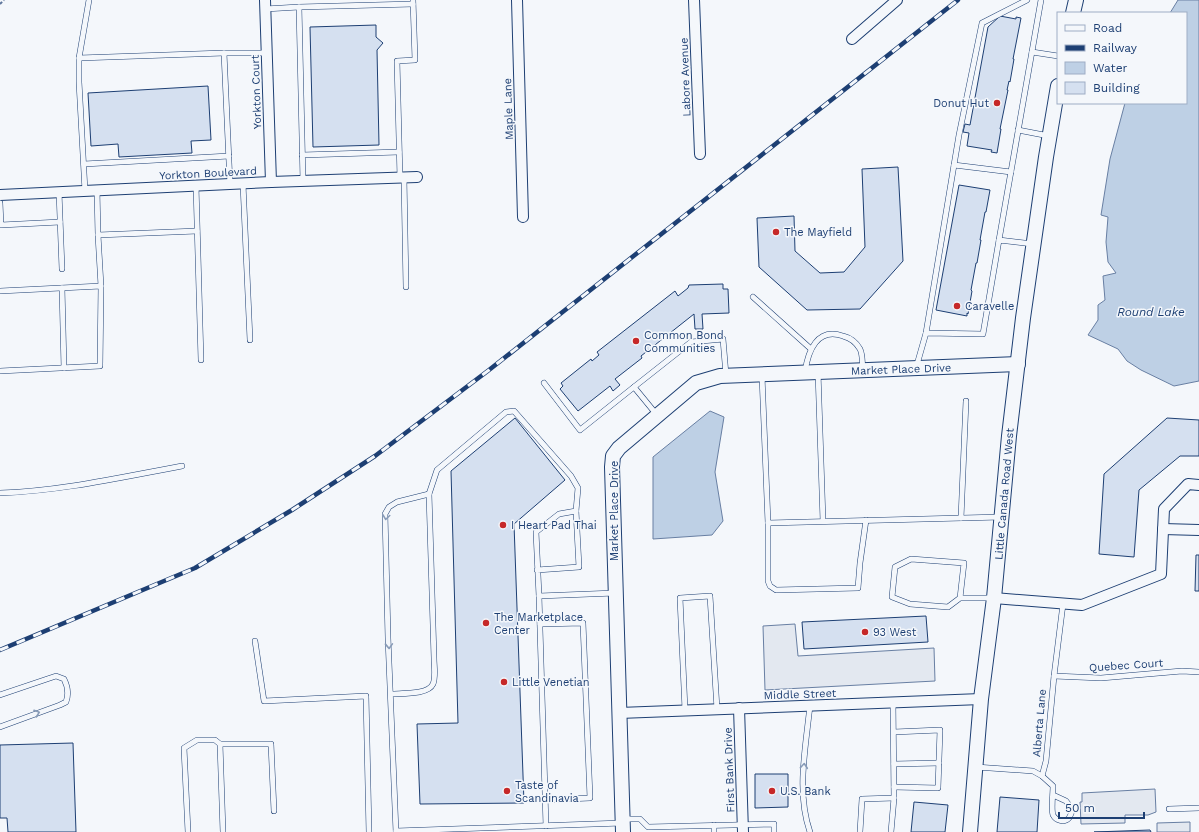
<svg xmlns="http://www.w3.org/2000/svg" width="1199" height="832" font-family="'Work Sans',sans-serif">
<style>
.parking{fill:#e3e8f0;stroke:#687fa3}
.water{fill:#bed0e5;stroke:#687fa3}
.building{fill:#d5e0f0;stroke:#1d3f73}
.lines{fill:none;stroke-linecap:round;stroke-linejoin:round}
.lane-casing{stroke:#1d3f73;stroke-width:6}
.street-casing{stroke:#1d3f73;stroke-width:12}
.secondary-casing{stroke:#1d3f73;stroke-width:16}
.path{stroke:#5e769c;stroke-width:2;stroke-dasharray:3 2;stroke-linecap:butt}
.lane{stroke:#f4f7fb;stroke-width:5}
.street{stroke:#f4f7fb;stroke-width:10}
.secondary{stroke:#f4f7fb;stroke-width:14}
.rail-casing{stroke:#1d3f73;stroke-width:4.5}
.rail{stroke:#f4f7fb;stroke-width:3;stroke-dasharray:9;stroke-linecap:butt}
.oneway{stroke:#889bb7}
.poi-dot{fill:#c62828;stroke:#f4f7fb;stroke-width:1.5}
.labels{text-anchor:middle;stroke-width:3;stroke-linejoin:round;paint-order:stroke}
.street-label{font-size:11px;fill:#1d3f73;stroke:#f4f7fb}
.poi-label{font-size:11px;fill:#1d3f73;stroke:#f4f7fb;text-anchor:start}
.water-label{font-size:12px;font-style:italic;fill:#1d3f73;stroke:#f4f7fb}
</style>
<rect width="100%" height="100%" fill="#f4f7fb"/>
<g class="parking">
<path d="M795,624L798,656L934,648L935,681L765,690L763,626Z"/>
<path d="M1155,789L1156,812L1148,815H1125V823L1081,824L1080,802H1082V793Z"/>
<path d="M1190,822V832H1157V823Z"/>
</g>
<g class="water">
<path d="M1178,0H1199V381L1174,386L1141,370L1127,361L1118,349L1088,335L1098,320V305L1105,300L1103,276L1116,273L1108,262L1106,242L1108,217L1101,215L1110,159L1125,103H1186V13H1170Z"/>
<path d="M710,411L724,417L715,472L723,521L712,535L653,539V457Z"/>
</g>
<g class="building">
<path d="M1000,16L1016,19V17L1021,18L1013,59H1014L1010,82L1009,81L1007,90H1008L1000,129H1001L997,153L991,152L992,150L967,146L969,133L963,132L965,124L970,125L988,27Z"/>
<path d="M376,25V37L383,43L377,50L379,145L313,147L310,27Z"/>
<path d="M208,86L211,140L191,141L192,153L119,157L118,144L91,146L88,93Z"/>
<path d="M898,167L903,261L860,309L807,310L759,267L757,218L794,216L795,251L820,273L844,272L865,247L862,169Z"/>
<path d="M959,185L990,190L986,212H985L980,240H981L977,263H976L971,290L972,291L968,314L967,313V316L936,310Z"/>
<path d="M723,284V289H728L729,313L702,314L703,329H695L694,314L641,356L642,358L615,379L620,385L613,391L610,386L578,411L560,389L563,386L561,383L591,359L592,361L599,355L597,352L675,291L678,296L688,288L689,285Z"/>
<path d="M515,418L565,480L514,524L524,803L420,804L417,724L458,723L451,471Z"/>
<path d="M1167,418L1199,420V456H1180L1139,490L1134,557L1099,554L1104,474Z"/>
<path d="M1196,555H1199V591H1195Z"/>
<path d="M926,616L928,642L804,649L802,622Z"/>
<path d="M73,743L76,832H8L7,818H0V745Z"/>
<path d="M755,774H788V807L755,808Z"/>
<path d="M1000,797L1039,800L1037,832H997Z"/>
<path d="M914,802L948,805L945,832H911Z"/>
<path d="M1150,830L1151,832H1094Z"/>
</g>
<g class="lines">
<g class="lane-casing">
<g id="lane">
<path d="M89,0L79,58L224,53H267"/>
<path d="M265,9L299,7"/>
<path d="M1032,52L1058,56"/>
<path d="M224,53L230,184"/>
<path d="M79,58V82L85,191"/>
<path d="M1018,130L1049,136"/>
<path d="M302,155L399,152"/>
<path d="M84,164L229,156"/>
<path d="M954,165L1011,172"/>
<path d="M400,178L397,61L415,60L413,0"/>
<path d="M404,178L406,287"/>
<path d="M303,181L299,7L413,4"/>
<path d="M243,184L250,340"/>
<path d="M196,186L201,360"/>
<path d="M97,190L98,235L197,231"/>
<path d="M59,192L62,269"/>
<path d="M0,203L1,225L60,222"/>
<path d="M98,235L101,286"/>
<path d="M999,240L1041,0"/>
<path d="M62,288L64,368"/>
<path d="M0,291L101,286L100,366L0,371"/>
<path d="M753,297L811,349"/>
<path d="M926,333L959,135L982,23L1027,0"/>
<path d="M916,368L926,333L983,334L999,240L1033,244"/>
<path d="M805,372C808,351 817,327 843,336C851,338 856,342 860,349C863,355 862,364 863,370"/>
<path d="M818,372L823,521"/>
<path d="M762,376L768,523L1001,517"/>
<path d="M544,383L580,430L634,387L657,415"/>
<path d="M634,387L691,342L723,339L726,375"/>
<path d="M0,493C61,491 122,477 182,466"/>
<path d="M961,518L966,401"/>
<path d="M768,523V581L770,586L776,590L858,588L860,563L866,520"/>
<path d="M537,570L579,567L576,511L559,514L536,532L539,596"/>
<path d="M960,598L948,607L910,604L892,597L895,567L911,559L964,563L960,598H993"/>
<path d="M540,624L583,623L590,798L545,800"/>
<path d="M255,641L264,701L366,696L369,832"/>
<path d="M1054,676L1101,678L1182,671L1199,672"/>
<path d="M391,694C402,693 428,695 433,684C436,677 434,666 434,658L429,494L437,470L506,412L514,411L571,476L578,488L576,511"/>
<path d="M0,695L56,676L64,679C68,687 69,694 66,702L60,705L0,727"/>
<path d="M810,705C806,746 796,792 810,832"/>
<path d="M685,710L680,598L710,596L717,709"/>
<path d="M894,732L940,730L938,788L894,787"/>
<path d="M220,744H271L274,811"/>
<path d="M894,764L939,763"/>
<path d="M976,767L1033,771L1042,776L1053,786C1053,794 1051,809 1053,815C1056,821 1065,823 1069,818C1071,815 1072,812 1072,809L1066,801L1053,795"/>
<path d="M1042,776L1046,761L1054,676L1063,604"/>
<path d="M1169,809L1199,808"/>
<path d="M623,819H640L648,827L774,824V832"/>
<path d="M714,825V832"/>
<path d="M546,826L539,596L615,593"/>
<path d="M396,831L622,823"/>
<path d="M188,832L184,748L197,740H215L220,744L223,832"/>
<path d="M396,832L388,638L385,514L389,507L397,502L429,494"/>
<path d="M860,832L862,799L894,798L893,702"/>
<path d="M891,832L894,798"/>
</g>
</g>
<g class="street-casing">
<g id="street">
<path d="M265,0L271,182"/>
<path d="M517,0L523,217"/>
<path d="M694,0L700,154"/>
<path d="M852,39L897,0"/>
<path d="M0,195L271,182L417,177"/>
<path d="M1163,529L1199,530"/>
<path d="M994,598L1082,605L1161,574L1164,509L1188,484L1199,485"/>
<path d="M739,708L743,832"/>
<path d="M619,713L981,699"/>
</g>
</g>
<g class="secondary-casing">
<g id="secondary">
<path d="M1073,13L1076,0"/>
<path d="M623,832L612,467L613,456L619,448L696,383L720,376L1018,364"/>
<path d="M970,832L981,699L994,598L1009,436L1023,318L1046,157L1058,86"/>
</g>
</g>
<path class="path" d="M0,4L4,0"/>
<use href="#lane" class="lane"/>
<use href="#street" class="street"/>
<use href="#secondary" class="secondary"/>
<g class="rail-casing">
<path id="rail" d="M0,650L195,568L292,510L375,456L489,370L958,0"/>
</g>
<use href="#rail" class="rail"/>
</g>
<defs><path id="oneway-chevron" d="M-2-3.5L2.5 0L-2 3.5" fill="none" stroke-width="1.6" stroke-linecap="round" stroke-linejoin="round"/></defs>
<g class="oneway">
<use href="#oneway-chevron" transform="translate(386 517) rotate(98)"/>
<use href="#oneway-chevron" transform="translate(389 646) rotate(88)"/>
<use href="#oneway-chevron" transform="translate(37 713) rotate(-19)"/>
<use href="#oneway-chevron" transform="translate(804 766) rotate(-85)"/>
</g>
<g class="poi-dot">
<circle cx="997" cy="103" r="4"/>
<circle cx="776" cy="232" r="4"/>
<circle cx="957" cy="306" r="4"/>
<circle cx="636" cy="341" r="4"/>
<circle cx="503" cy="525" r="4"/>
<circle cx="486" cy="623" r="4"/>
<circle cx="865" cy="632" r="4"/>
<circle cx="504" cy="682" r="4"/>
<circle cx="507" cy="791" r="4"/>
<circle cx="772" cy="791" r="4"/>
</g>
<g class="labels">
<g class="street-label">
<text transform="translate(685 77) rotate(-92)" y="4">Labore Avenue</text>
<text transform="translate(256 92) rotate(-92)" y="4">Yorkton Court</text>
<text transform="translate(508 109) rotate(-92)" y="4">Maple Lane</text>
<text transform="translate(208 173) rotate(-3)" y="4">Yorkton Boulevard</text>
<text transform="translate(901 369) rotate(-2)" y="4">Market Place Drive</text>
<text transform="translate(1004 494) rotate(-85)" y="4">Little Canada Road West</text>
<text transform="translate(614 511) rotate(-90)" y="4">Market Place Drive</text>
<text transform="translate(1126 665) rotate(-4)" y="4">Quebec Court</text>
<text transform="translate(800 694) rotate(-2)" y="4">Middle Street</text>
<text transform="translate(1039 723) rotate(-85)" y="4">Alberta Lane</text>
<text transform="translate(729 770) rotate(-92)" y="4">First Bank Drive</text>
</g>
<g class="poi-label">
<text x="989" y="107" text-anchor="end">Donut Hut</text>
<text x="784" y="236">The Mayfield</text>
<text x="965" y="310">Caravelle</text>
<text x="644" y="339">Common Bond<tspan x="644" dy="13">Communities</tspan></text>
<text x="511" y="529">I Heart Pad Thai</text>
<text x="494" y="621">The Marketplace<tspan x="494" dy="13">Center</tspan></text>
<text x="873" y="636">93 West</text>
<text x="512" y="686">Little Venetian</text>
<text x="515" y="789">Taste of<tspan x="515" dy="13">Scandinavia</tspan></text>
<text x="780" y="795">U.S. Bank</text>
</g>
<g class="water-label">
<text x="1151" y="316">Round Lake</text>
</g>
</g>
<rect x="1057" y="12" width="130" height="92" fill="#f4f7fb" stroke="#9eadc5"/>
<rect x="1065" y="25" width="20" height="6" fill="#f4f7fb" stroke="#9eadc5"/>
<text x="1093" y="32" font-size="12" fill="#1d3f73">Road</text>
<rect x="1065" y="45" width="20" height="6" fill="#1d3f73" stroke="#9eadc5"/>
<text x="1093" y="52" font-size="12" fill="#1d3f73">Railway</text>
<rect x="1065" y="62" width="20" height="12" fill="#bed0e5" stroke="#9eadc5"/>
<text x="1093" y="72" font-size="12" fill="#1d3f73">Water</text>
<rect x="1065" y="82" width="20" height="12" fill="#d5e0f0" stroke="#9eadc5"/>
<text x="1093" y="92" font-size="12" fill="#1d3f73">Building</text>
<path d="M1059 812v6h85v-6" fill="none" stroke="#1d3f73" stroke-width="2"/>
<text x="1065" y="812" font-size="12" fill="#1d3f73" stroke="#f4f7fb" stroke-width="3" paint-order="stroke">50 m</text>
</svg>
